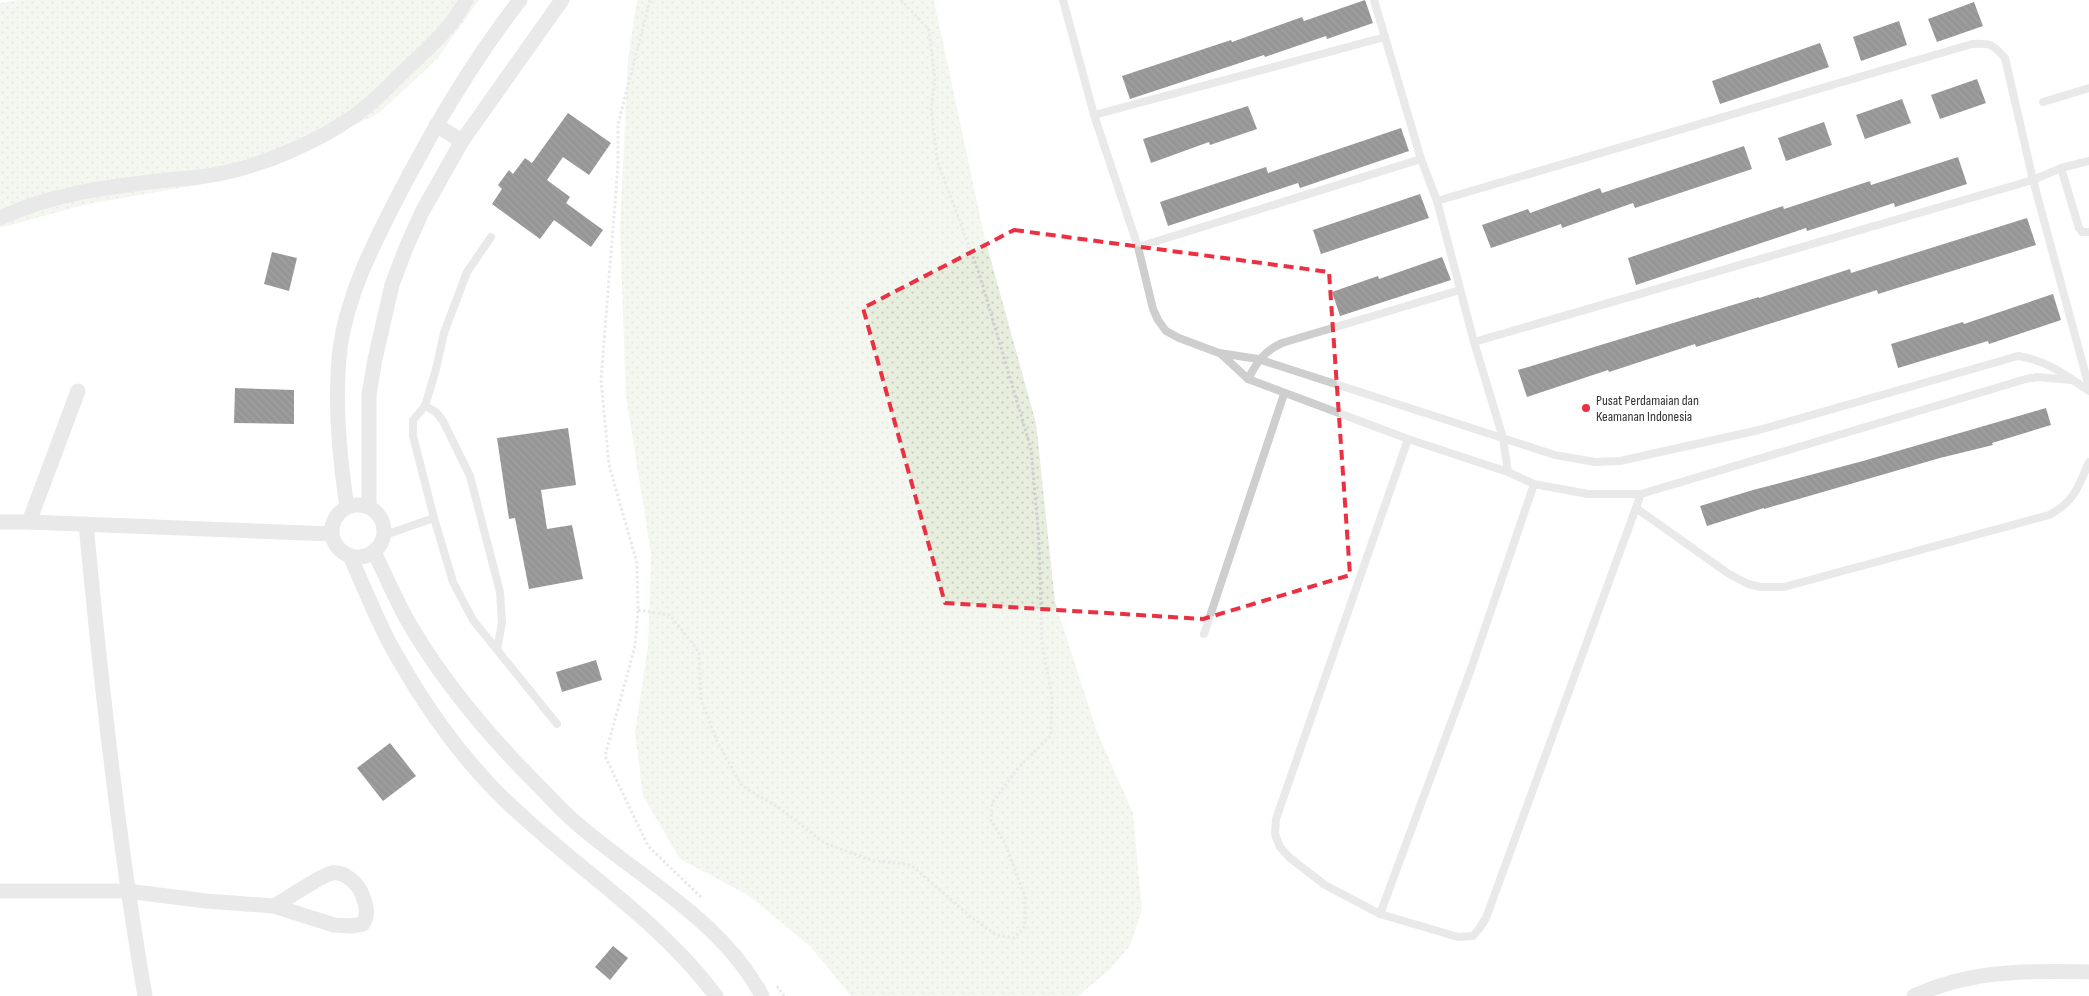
<svg xmlns="http://www.w3.org/2000/svg" width="2089" height="996" font-family="'Sofia Sans Condensed',sans-serif">
<style>
.grass{fill:url(#grass-dots)}
.building{fill:url(#building-back-hatch)}
.lines{fill:none;stroke-linecap:round;stroke-linejoin:round}
.path{stroke:#cecece;stroke-width:3;stroke-dasharray:2.5 2.5;stroke-linecap:butt}
.lane{stroke:#cecece;stroke-width:8}
.street{stroke:#cecece;stroke-width:15}
.marked{fill:none;stroke:#ea3042;stroke-width:4;stroke-dasharray:10 6;stroke-linejoin:round}
.poi-dot{fill:#ea3042;stroke:#fff;stroke-width:2}
.labels{text-anchor:middle;stroke-width:5;stroke-linejoin:round;paint-order:stroke}
.poi-label{font-size:14px;fill:#313131;stroke:#fff;text-anchor:start}
</style>
<defs>
<pattern id="grass-dots" width="8" height="8" patternUnits="userSpaceOnUse" patternTransform="scale(1.25)"><rect width="8" height="8" fill="#e7eede"/><path d="M2 2h.1M6 6h.1" fill="none" stroke="#c7cdbf" stroke-width="1.8" stroke-linecap="round"/></pattern>
<pattern id="building-back-hatch" width="6" height="6" patternUnits="userSpaceOnUse" patternTransform="scale(1.25)"><rect width="6" height="6" fill="#181818"/><path d="M-1 5l2 2M0 0l6 6M5-1l2 2" fill="none" stroke="#313131"/></pattern>
</defs>
<rect width="100%" height="100%" fill="#fff"/>
<g class="grass">
<path d="M19,0H479L437,59L379,113L279,163L198,185L87,204L0,228V3Z"/>
<path d="M637,0H934L984,235L1036,423L1055,602L1097,732L1133,813L1142,910L1130,946L1108,971L1078,996H851L810,946L748,895L680,859L643,796L635,732L648,647L651,553L626,397L620,230L628,59Z"/>
</g>
<g class="building">
<path d="M1365,0L1373,23L1327,39L1326,36L1265,57L1264,55L1130,99L1122,76L1231,40L1232,42L1302,17L1304,21Z"/>
<path d="M1974,2L1983,26L1937,42L1928,19Z"/>
<path d="M1899,21L1907,45L1861,61L1853,37Z"/>
<path d="M1820,43L1829,67L1720,104L1712,81Z"/>
<path d="M1977,79L1986,103L1940,119L1931,95Z"/>
<path d="M1902,99L1911,123L1865,139L1856,115Z"/>
<path d="M1248,106L1257,129L1210,145L1209,142L1151,163L1143,139Z"/>
<path d="M568,113L611,143L589,175L563,157L547,180L570,197L566,203L603,230L591,247L554,220L540,239L492,204L502,189L498,185L509,170L513,174L525,158L532,163Z"/>
<path d="M1824,122L1832,145L1786,161L1778,138Z"/>
<path d="M1401,128L1409,151L1300,188L1298,183L1168,226L1160,202L1266,167L1268,173Z"/>
<path d="M1744,146L1752,169L1635,208L1633,203L1562,228L1561,224L1491,248L1482,225L1528,209L1530,213L1600,188L1602,193Z"/>
<path d="M1958,157L1967,184L1895,207L1894,203L1807,231L1806,228L1636,285L1628,258L1783,206L1784,209L1870,181L1871,185Z"/>
<path d="M1420,194L1429,218L1321,254L1313,230Z"/>
<path d="M2027,218L2036,245L1878,294L1877,290L1696,347L1695,344L1609,372L1608,370L1527,397L1518,370L1759,297V298L1850,269L1851,273Z"/>
<path d="M272,252L297,258L289,291L264,284Z"/>
<path d="M1442,257L1451,280L1340,316L1332,292L1378,276L1379,279Z"/>
<path d="M2053,294L2061,320L1989,344L1988,341L1898,368L1891,344L1963,322L1964,324Z"/>
<path d="M235,388L294,390V424L234,423Z"/>
<path d="M2046,408L2051,425L1992,443L1993,445L1940,458L1764,509V508L1707,526L1700,506L1753,490L1863,461Z"/>
<path d="M568,428L576,485L541,490L547,529L572,525L583,579L529,589L515,518L509,519L497,438Z"/>
<path d="M596,660L602,680L562,692L556,672Z"/>
<path d="M390,743L416,776L383,801L357,768Z"/>
<path d="M613,946L628,958L610,980L595,967Z"/>
</g>
<g class="lines">
<g class="path">
<path d="M650,0L618,124V165L601,380L609,465L637,563L638,610L635,646L605,756L648,846L702,898"/>
<path d="M638,610L670,615L699,652L701,699L717,741L742,786L781,809L824,843L871,860L911,865L971,917L996,935L1014,938L1025,926V897L1005,843L991,821L992,803L1019,767L1051,735L1052,697L1042,643L1039,540L1031,449L979,273L937,160L931,108L935,79L929,30L901,0"/>
<path d="M777,986L784,996"/>
</g>
<g class="lane">
<path d="M1063,0L1094,115L1138,247L1153,309L1158,320L1166,331L1179,338L1219,353L1258,359L1555,455L1595,462L1620,461L1759,430L2018,356C2046,360 2066,375 2089,391"/>
<path d="M1374,0L1421,159L1437,201L1474,342L1503,438L1508,472"/>
<path d="M2043,102L2089,88"/>
<path d="M1094,115L1385,37"/>
<path d="M2061,168L2079,228L2082,232H2089"/>
<path d="M1437,201L1972,44C1990,43 1993,44 2005,58L2033,180L2089,387"/>
<path d="M491,237L467,272L444,333L436,369L425,406L413,420V436L434,518L453,582L473,620L557,724"/>
<path d="M1138,247L1421,159"/>
<path d="M1474,342L2033,180L2061,168L2089,161"/>
<path d="M1220,353L1248,379L1408,439L1508,472L1534,484L1588,494H1641L2026,379L2037,377L2071,380"/>
<path d="M1248,379C1257,362 1264,351 1282,343L1460,290"/>
<path d="M425,406L436,412L443,421L470,476L500,592L502,623L497,649"/>
<path d="M1408,439L1276,819L1275,834L1280,847L1290,858L1325,885L1380,914L1458,937L1473,936L1479,929L1486,918L1641,494"/>
<path d="M1636,508L1729,574L1748,584L1761,587H1784L2049,515C2074,502 2078,488 2089,462"/>
<path d="M385,535L434,518"/>
<path d="M1204,634L1284,394"/>
<path d="M1380,914L1471,669L1534,484"/>
</g>
<g class="street">
<path d="M436,125L462,141"/>
<path d="M0,218C52,193 109,187 166,180C183,178 201,178 218,174C261,166 318,142 354,116C370,105 385,90 399,76C425,51 449,32 466,0"/>
<circle cx="358" cy="531" r="26"/>
<path d="M347,507C339,455 334,402 340,349C347,296 372,247 396,200C433,129 471,63 520,0"/>
<path d="M369,507V395L375,359L392,285L405,250L422,212L462,141L562,0"/>
<path d="M0,522H29L332,534"/>
<path d="M29,522L78,391"/>
<path d="M86,524C101,682 118,839 145,996"/>
<path d="M374,552C387,578 398,606 413,630C447,686 489,736 535,782C549,796 561,810 575,822C638,877 722,920 762,996"/>
<path d="M350,556C363,585 375,615 389,642C420,699 459,756 506,801C575,868 658,918 716,996"/>
<path d="M0,891H127L206,901L274,906L334,925L351,926L363,924C369,913 366,905 362,894C358,883 344,871 332,873C321,875 287,899 274,906"/>
<path d="M1914,996C1924,992 1933,988 1943,985C1988,970 2042,971 2089,972"/>
</g>
</g>
<path d="M0 0H2089V996H0ZM1014,230L1329,272L1350,575L1203,619L945,603L863,308Z" fill="#fff" fill-opacity=".55" fill-rule="evenodd"/>
<path class="marked" d="M1014,230L1329,272L1350,575L1203,619L945,603L863,308Z"/>
<circle class="poi-dot" cx="1586" cy="408" r="5"/>
<g class="labels">
<g class="poi-label">
<text x="1596" y="405">Pusat Perdamaian dan<tspan x="1596" dy="16">Keamanan Indonesia</tspan></text>
</g>
</g>
</svg>
